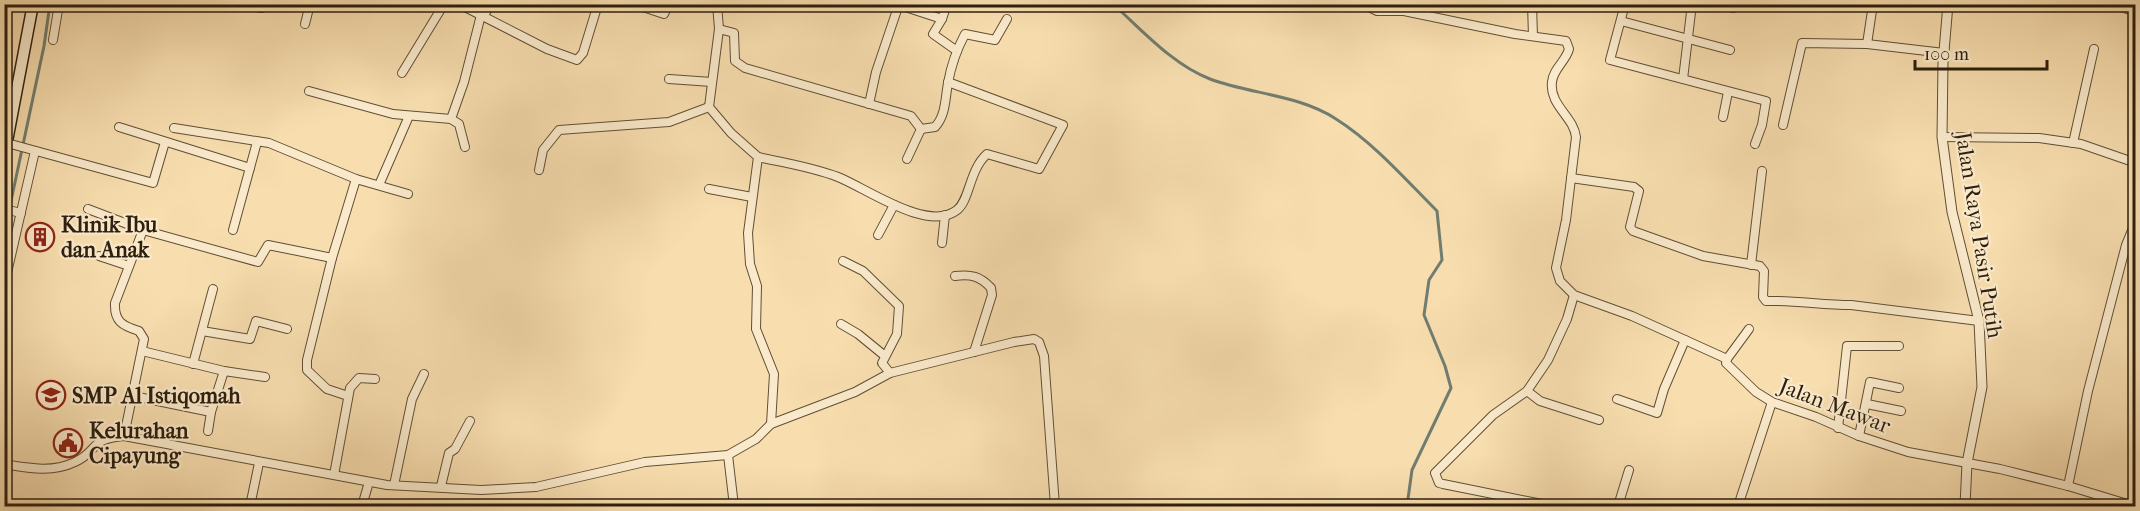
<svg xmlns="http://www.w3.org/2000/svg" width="2140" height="511" font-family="'IM FELL French Canon',serif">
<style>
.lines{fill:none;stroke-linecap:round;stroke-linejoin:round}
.stream{stroke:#717d70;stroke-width:3}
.minor-casing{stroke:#604f36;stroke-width:10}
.tertiary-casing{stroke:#604f36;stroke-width:11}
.secondary-casing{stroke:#2d1f0e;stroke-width:13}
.minor{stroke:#faeacb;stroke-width:8}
.tertiary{stroke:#faeacb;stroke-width:9}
.secondary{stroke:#faeacb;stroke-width:10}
.labels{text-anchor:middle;stroke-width:4.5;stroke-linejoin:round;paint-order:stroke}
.poi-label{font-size:22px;font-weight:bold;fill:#2d1f0e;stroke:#faeacb;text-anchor:start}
.street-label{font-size:22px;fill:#2d1f0e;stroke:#faeacb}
</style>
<rect width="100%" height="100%" fill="#f8deaf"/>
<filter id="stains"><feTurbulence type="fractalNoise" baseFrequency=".00333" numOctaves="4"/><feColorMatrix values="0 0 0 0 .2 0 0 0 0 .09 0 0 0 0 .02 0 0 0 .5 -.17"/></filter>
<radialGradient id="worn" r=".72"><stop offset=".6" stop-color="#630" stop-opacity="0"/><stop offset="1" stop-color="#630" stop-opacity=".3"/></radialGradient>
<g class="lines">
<g class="stream">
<path d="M1113,4C1142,30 1173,65 1210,79C1250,94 1300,95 1336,119C1374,143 1406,180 1437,211L1442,260L1429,280L1424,315L1445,366L1451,388L1412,470L1407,506"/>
<path d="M4,234L44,46L50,4"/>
</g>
<g class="minor-casing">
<g id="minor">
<path d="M239,4L262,8"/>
<path d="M459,4L547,49L577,60L583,53L598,4"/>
<path d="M634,4L664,14L669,4"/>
<path d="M717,4L719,29L709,107L731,133L758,157L748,233L750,264L757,286L756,329L774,374L771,424"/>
<path d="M896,4L942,19L933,34L957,51"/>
<path d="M1363,4L1377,11H1404L1515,34L1566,41L1569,49C1566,61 1553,69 1552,82C1549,105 1574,117 1576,137L1566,220L1556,268L1560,281L1574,295L1632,316L1727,359L1726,363L1756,392L1772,402L1816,417L1859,436L1908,452L2000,469L2068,486L2134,506"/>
<path d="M1532,4L1533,36"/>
<path d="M1625,4L1610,60L1766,101L1762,125L1755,144"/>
<path d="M1720,4L1733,8"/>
<path d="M2113,4L2136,12"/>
<path d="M484,16L490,4"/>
<path d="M942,19L947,4"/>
<path d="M1621,21L1730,50"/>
<path d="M305,24L310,4"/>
<path d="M719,29L734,33L735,61L745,68L911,116L921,129L907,159"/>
<path d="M53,40L59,4"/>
<path d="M1867,44L1873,4"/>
<path d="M402,73L444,4"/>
<path d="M669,79L712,82"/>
<path d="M1683,79L1692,4"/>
<path d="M309,91L393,114L451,119L459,124L465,147"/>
<path d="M869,104L876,72L899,4"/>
<path d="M1723,117L1728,92"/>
<path d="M451,119L464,82L481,15"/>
<path d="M1783,125L1802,43L1867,44L1944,53"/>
<path d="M119,127L250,168"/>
<path d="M174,128L269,143L356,179L408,194"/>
<path d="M921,129L935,127C946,115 945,99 948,83C951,66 957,49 965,34L995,40L1007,19"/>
<path d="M1942,137L2039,138L2081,144L2136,163"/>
<path d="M7,143L153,183L165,142"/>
<path d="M2073,143L2094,49"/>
<path d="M758,157C785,163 812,167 838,177C866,188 928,233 957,210C970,200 969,170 987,154L1039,169L1063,125L948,82"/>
<path d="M539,170L543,150L559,130L669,122L709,107"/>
<path d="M1571,178L1634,187L1639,191L1630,227L1633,231L1703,256L1760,266L1764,271L1763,297L1766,301C1795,300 1822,305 1851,305L1979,321"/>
<path d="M379,185L409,116"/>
<path d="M709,189L752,197"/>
<path d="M4,209L21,213"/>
<path d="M88,209L143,230"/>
<path d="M233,230L257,142"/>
<path d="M878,235L894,205"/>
<path d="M942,243L945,215"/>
<path d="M99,256L129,266"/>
<path d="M332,258L307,360V370L327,389L348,396"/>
<path d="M843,261L863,271L899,306L897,334L882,363L890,373"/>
<path d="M1751,265L1762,171"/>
<path d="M955,276C971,274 980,276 991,288L992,295L974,352"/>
<path d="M4,286L35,151"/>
<path d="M841,324L858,334L885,356"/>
<path d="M202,331L250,339L256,321L287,329"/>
<path d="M142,351L224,371L265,377"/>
<path d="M1727,359L1749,329"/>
<path d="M193,364L213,289"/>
<path d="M1527,391L1540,401L1599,420"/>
<path d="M133,396L211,412L224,371"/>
<path d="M1617,399L1657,413L1664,389L1685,340"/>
<path d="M1867,404L1901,411"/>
<path d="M1838,428L1847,346H1899"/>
<path d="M208,431L211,412"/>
<path d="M124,436L144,339L139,331C123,326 114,322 115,303L143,230L258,262L268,245L332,258L356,179"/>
<path d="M1859,436L1870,382L1899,388"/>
<path d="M728,455L734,506"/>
<path d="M4,464C28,468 52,473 75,462C99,451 88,439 124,436L387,485L481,490L536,487L645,462L728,455L756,439L771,424L855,392L890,373L1014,342L1034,339L1039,342L1044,356L1055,506"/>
<path d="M334,475L350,388L359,378L375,379"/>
<path d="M394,485L412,399L424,374"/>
<path d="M441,486L449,453L455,449L470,421"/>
<path d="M2068,486L2088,391L2126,245L2136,221"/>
<path d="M250,506L259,463"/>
<path d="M362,506L369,482"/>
<path d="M1552,506L1443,484L1439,483L1435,473L1493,415L1527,391L1548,360L1567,319L1574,295"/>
<path d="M1618,506L1629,470"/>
<path d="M1738,506L1772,402"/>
</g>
</g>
<g class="tertiary-casing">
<path id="tertiary" d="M1948,4L1943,63L1942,137L1952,212L1979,321L1982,387L1967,463L1965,506"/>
</g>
<g class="secondary-casing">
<path id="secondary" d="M4,157L33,4"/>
</g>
<use href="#minor" class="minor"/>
<use href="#tertiary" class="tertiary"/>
<use href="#secondary" class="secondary"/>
</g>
<defs>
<g id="building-ring" transform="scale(1.5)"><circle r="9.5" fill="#faeacb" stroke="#8f2418" stroke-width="1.5"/><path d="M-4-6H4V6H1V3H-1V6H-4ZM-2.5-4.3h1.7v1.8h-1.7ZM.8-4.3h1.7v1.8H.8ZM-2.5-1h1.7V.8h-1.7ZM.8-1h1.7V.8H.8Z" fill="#8f2418"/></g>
<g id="school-ring" transform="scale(1.5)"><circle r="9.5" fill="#faeacb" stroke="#8f2418" stroke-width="1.5"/><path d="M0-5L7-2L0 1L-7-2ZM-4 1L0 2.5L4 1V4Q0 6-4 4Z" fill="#8f2418"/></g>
<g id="civic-ring" transform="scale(1.5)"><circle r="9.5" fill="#faeacb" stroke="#8f2418" stroke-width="1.5"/><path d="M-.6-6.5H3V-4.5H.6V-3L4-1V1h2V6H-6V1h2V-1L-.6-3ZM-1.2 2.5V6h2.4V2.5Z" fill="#8f2418"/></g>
</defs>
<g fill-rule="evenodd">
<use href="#building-ring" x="40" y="237"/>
<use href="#school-ring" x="51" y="395"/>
<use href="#civic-ring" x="68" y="443"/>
</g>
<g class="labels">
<g class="poi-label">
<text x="61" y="232">Klinik Ibu<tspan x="61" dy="25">dan Anak</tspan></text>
<text x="72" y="403">SMP Al Istiqomah</text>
<text x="89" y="438">Kelurahan<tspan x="89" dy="25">Cipayung</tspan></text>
</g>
<g class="street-label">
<text transform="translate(1980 235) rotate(81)" y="8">Jalan Raya Pasir Putih</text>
<text transform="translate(1835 405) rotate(21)" y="8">Jalan Mawar</text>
</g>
</g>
<rect width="2140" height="511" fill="none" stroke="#f8deaf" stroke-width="24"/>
<rect x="6" y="6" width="2128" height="499" fill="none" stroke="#2d1f0e" stroke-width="3"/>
<rect x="12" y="12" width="2116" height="487" fill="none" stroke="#2d1f0e" stroke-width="1.5"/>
<path d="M1915 60v9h132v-9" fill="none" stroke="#2d1f0e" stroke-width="3"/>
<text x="1924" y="60" font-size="18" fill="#2d1f0e" stroke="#faeacb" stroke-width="4.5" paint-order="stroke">100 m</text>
<rect width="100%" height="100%" filter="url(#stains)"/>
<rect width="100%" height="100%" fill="url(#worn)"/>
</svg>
